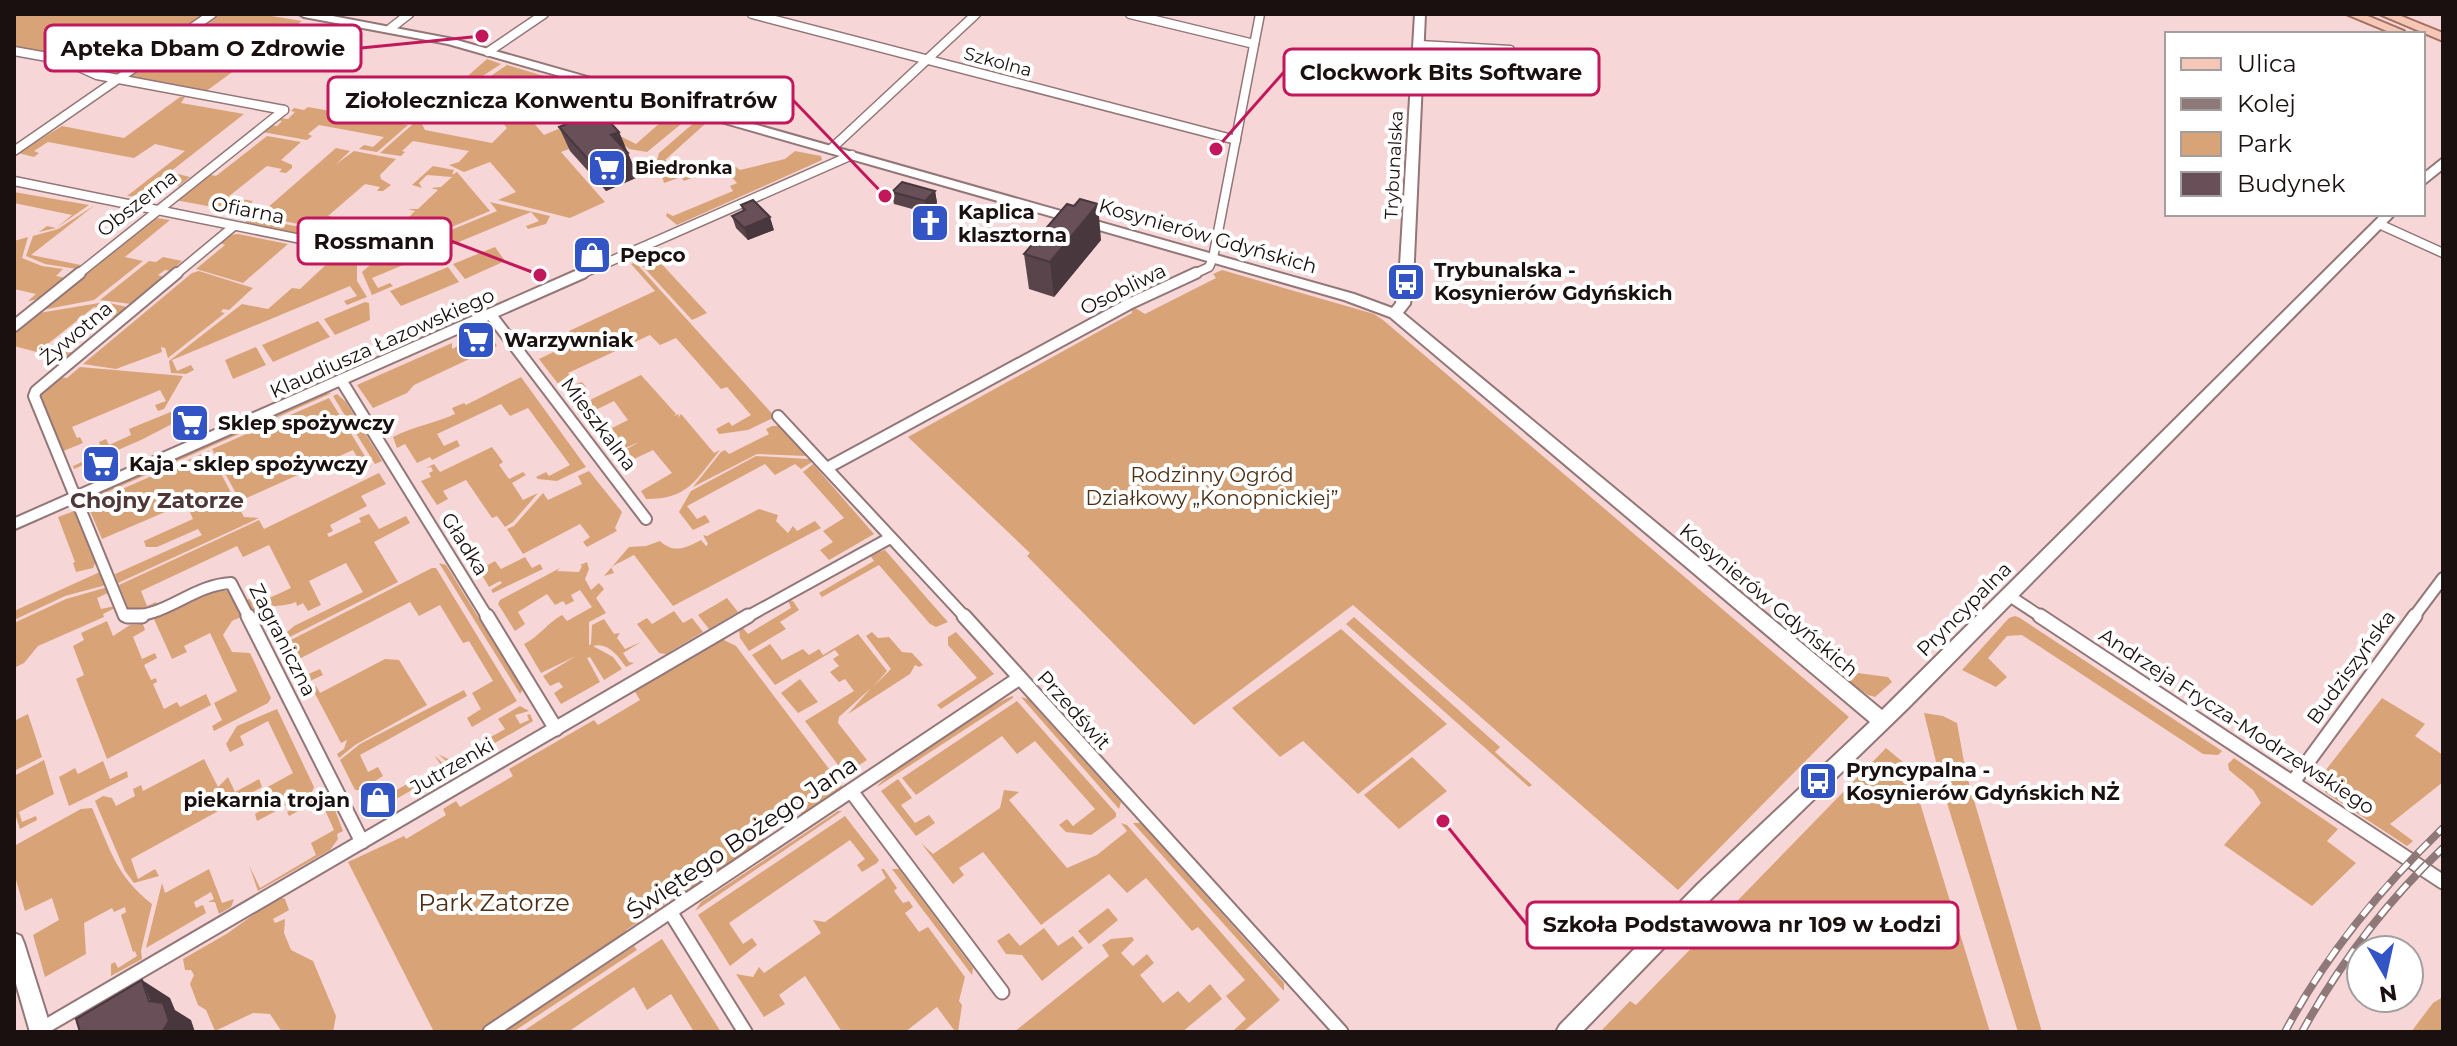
<svg xmlns="http://www.w3.org/2000/svg" width="2457" height="1046" font-family="Montserrat,sans-serif">
<style>
.green{fill:#d9a378}
.lines{fill:none;stroke-linecap:round;stroke-linejoin:round}
.street-far2-casing{stroke:#937677;stroke-width:11}
.street-far1-casing{stroke:#937677;stroke-width:14}
.street-casing{stroke:#937677;stroke-width:17}
.secondary-casing{stroke:#937677;stroke-width:4}
.primary-casing{stroke:#a56e5d;stroke-width:4}
.street-far2{stroke:#fff;stroke-width:8}
.street-far1{stroke:#fff;stroke-width:10}
.street{stroke:#fff;stroke-width:13}
.secondary{fill:#fff;fill-rule:evenodd}
.primary{fill:#f6c6b7;fill-rule:evenodd}
.rail-casing{stroke:#8e7878;stroke-width:8}
.rail{stroke:#fff;stroke-width:5;stroke-dasharray:14;stroke-linecap:butt}
.wall{fill:#59444c}
.shaded-wall{fill:#49373e}
.building{fill:#684f58;stroke:#49373e;stroke-width:2}
.labels{text-anchor:middle;stroke-width:8;stroke-linejoin:round;paint-order:stroke}
.far-street-label{font-size:18px;fill:#1b1010;stroke:#fff}
.far-poi-label{font-size:18px;font-weight:bold;fill:#1b1010;stroke:#fff;text-anchor:start}
.street-label{font-size:20px;fill:#1b1010;stroke:#fff}
.poi-label{font-size:20px;font-weight:bold;fill:#1b1010;stroke:#fff;text-anchor:start}
.park-label{font-size:20px;fill:#4c2e14;stroke:#fff}
.neighbourhood-label{font-size:22px;font-weight:bold;fill:#4f3637;stroke:#fff}
.near-street-label{font-size:24px;fill:#1b1010;stroke:#fff}
.near-park-label{font-size:24px;fill:#4c2e14;stroke:#fff}
.leader{fill:none;stroke:#c2185b;stroke-width:3}
.callout-dot{fill:#c2185b;stroke:#fff;stroke-width:3}
.callout{fill:#fff;stroke:#c2185b;stroke-width:3}
.callout-label{font-size:22px;text-anchor:middle;font-weight:bold;fill:#1b1010}
</style>
<rect width="100%" height="100%" fill="#f7d6d7"/>
<g class="green">
<path d="M14,14H205L118,75L14,56Z"/>
<path d="M218,14H259L302,21L205,92L128,77Z"/>
<path d="M487,59L501,64L463,89L422,124L425,130L492,143L507,128L473,88L507,65L577,86L563,99L525,113L544,135L584,118L636,144L669,115L686,120L647,152L629,149L611,133L561,152L605,202L570,218L498,200L516,192L490,162L464,172L449,165L459,162L469,151L413,141L402,151L405,152L401,156L380,153Z"/>
<path d="M180,97H185L181,103L244,114L170,172L190,177L179,186L161,182L141,197L127,196L185,151L155,144L134,158L48,142L34,151L39,153L34,157L18,153L62,126L124,138Z"/>
<path d="M308,107L408,125L377,152L359,149L364,145L373,147L384,137L319,125L308,134L312,136L307,140L262,132L271,125L277,126L282,121L278,120L280,118L288,119L295,112L291,111L294,108L304,110Z"/>
<path d="M696,121L705,124L665,160L690,174L729,162L740,170L785,159L795,151L821,156L822,160L677,225L666,216L667,213L673,216L733,191L730,186L737,183L726,171L718,174L707,172L684,181L681,177L664,183L657,160L659,153Z"/>
<path d="M267,136L301,142L281,160L292,165V168L286,173L279,172L282,169L267,166L228,197L253,201L240,212L175,200L207,174L216,176Z"/>
<path d="M336,148L350,151L336,164L354,151L396,159L380,175L381,179L391,185L383,191H377L380,187L365,184L328,216L351,221L339,232L258,216Z"/>
<path d="M433,166L454,170L452,175L457,172L490,211L425,238L370,223L399,227L415,211L408,209H418L438,190L431,188L441,187L452,177L427,175L419,183L422,188L412,185Z"/>
<path d="M14,192L89,205L56,228L39,232L47,226L56,228L72,215L14,203Z"/>
<path d="M490,202L550,216L546,224L528,229L526,226L539,221L531,212L372,278L378,288L390,283L393,286L372,295L362,272L403,236L427,240L497,211Z"/>
<path d="M95,205L31,255L81,265L77,269L45,264L26,256L33,236L58,229Z"/>
<path d="M150,217L170,220L125,257L143,261L94,300L37,311Z"/>
<path d="M249,217L336,234L322,239L249,225L246,222Z"/>
<path d="M238,234L288,244L243,283L196,269L225,245L218,242L228,235Z"/>
<path d="M28,237L22,258L42,266L63,269L56,276L66,278L40,299L28,301L36,294L14,289V241Z"/>
<path d="M495,247L505,261L465,279L453,264Z"/>
<path d="M663,249L658,260L707,313L692,320L637,260Z"/>
<path d="M333,253L357,258V281L367,297L347,305L344,301L357,296L350,286L172,360L177,371L191,365L194,370L186,374L171,373L169,361L242,304L268,309L292,288L300,289L331,260L324,258Z"/>
<path d="M163,257L182,261L171,271L165,270L158,275L163,277L131,304L100,300L149,261L156,262Z"/>
<path d="M635,262L775,417L748,430L719,434L716,429L729,422L732,426L751,415L727,387L721,389L676,338L660,345L650,335L568,373L576,384L582,382L586,387L566,394L539,359L574,342L569,331L655,291L631,264Z"/>
<path d="M448,267L459,282L401,306L390,291Z"/>
<path d="M1222,270L1374,314L1383,320L1849,717L1678,890L1353,605L1194,725L1027,556L1030,553L908,437L1132,313V306L1145,314L1216,278L1213,274Z"/>
<path d="M199,271L253,288L229,310L223,309L221,312L225,313L168,358L165,348L161,347L162,352L116,369L83,364L192,273Z"/>
<path d="M105,302L127,307L115,317L107,316L111,311L94,307L44,347L72,352L63,359L14,346V330L33,314Z"/>
<path d="M365,302L369,303L370,320L335,335L324,319Z"/>
<path d="M318,321L330,337L273,362L262,345Z"/>
<path d="M465,338L471,347L493,339L497,346L414,385L407,393L373,408L357,385L452,343V349L460,345L457,341Z"/>
<path d="M256,347L266,365L233,379L225,360Z"/>
<path d="M80,367L183,376L164,409L158,411L155,405L166,401L160,390L72,427L77,438L80,437L83,443L61,452L40,395L58,377L67,378Z"/>
<path d="M641,375L676,414L674,416L679,414L678,418L681,414L714,453L720,450C695,481 688,499 646,499L641,491L672,473L653,450L632,460L634,465L625,469L617,460L625,450L639,442L623,449L615,459L609,451L620,447L615,441L611,443L606,437L598,435L628,420L614,401L583,416L575,407L585,405L578,396L581,394L588,401Z"/>
<path d="M521,377L586,467L557,481L538,479L536,477L546,472L549,476L570,465L528,408L510,416L501,404L437,434L444,446L457,440L460,446L432,460L430,457L417,463L405,444L397,448L393,437C414,426 433,424 455,414L452,408L464,403L466,405Z"/>
<path d="M332,393L87,501L90,495L321,394Z"/>
<path d="M337,394L346,402L382,461L375,464L333,396Z"/>
<path d="M329,398L371,466L357,472L353,466L360,462L353,450L240,501L212,449Z"/>
<path d="M188,405L190,409L198,406L199,410L141,440L74,469L73,466L91,458L90,453L101,448L99,442L106,439L109,445L131,435L129,429Z"/>
<path d="M772,426H780L807,456L757,454L693,487L721,452L725,450L729,454L769,434L766,429Z"/>
<path d="M492,447L503,462L499,465L509,479L523,472L526,475L512,483L523,500L538,493L513,522L505,527L497,516L492,518L466,480L443,491L448,499L437,505L421,481L431,477L429,473L433,471L431,467L426,468L434,464L440,472Z"/>
<path d="M209,451L244,517L259,518L118,583L115,574L202,535L198,529L157,547H146L144,541L193,519L186,503L102,539L88,506L90,503Z"/>
<path d="M756,456L809,459L812,462L801,469L795,464L775,475L765,464L687,506L697,519L705,515L710,522L693,530L679,512L691,491Z"/>
<path d="M813,464L874,534L829,560L820,550L833,542L823,531L844,518L803,472Z"/>
<path d="M589,471L622,512L615,528L617,531L587,547L583,542L590,537L580,524L523,554L507,529L514,526L543,493L548,500L582,484L578,476Z"/>
<path d="M379,473L386,484L361,496L367,506L330,525L333,531L327,534L329,537L361,522L359,518L369,514L379,529L406,516L410,523L374,542L398,582L280,642L278,640L294,626L363,592L346,563L309,581L321,605L308,611L303,603L297,606L296,602C283,608 267,604 252,611L247,600L261,593L265,600L291,588L269,545L243,557L237,546L141,591L147,606L156,602L158,607L149,611L129,610L119,585L259,520L264,529Z"/>
<path d="M759,509L778,515L776,521L788,533L793,526L797,531L815,521L821,528L673,606L634,555L611,567L614,573L604,576L629,547L646,546L660,541C674,554 686,548 701,540L706,546L708,544L703,535L707,536Z"/>
<path d="M77,510L96,561L93,568L76,572L73,563L75,562L58,517Z"/>
<path d="M885,550L939,612L948,622L936,627L930,624L879,565L822,597L819,593L874,561L870,555Z"/>
<path d="M525,557L532,568L540,564L543,569L493,593L491,590L502,583L500,581L489,587L479,570L495,561L501,569Z"/>
<path d="M587,562L589,569L585,579L591,590L599,583L604,589L596,598L606,613L589,622V645L591,644L592,625L604,619L614,634L620,633L617,638L625,649L641,642L623,653L629,662L634,663L626,667C618,656 608,642 593,646L613,657L622,669L604,680L590,657L587,658L600,682L561,704L554,693L563,687L559,682L550,686L543,676L576,656L541,673L524,644C539,637 547,623 562,615L567,621L592,607L580,590L571,595L574,601L566,605L563,601L555,605L547,594L518,612L525,624L515,631L498,604L500,600L560,568L557,571L579,572L582,566L580,565Z"/>
<path d="M439,563L446,565L523,689L520,694Z"/>
<path d="M432,568H436L517,701L472,727L467,718L481,709L472,693L493,681L469,641L463,643L440,605L419,616L410,602L297,660L304,676L320,669L323,675L301,685L281,645Z"/>
<path d="M102,571L106,585L65,596L14,620V611Z"/>
<path d="M108,587L110,592L97,598L101,609L115,606V608L103,614L104,617L38,646L24,663L14,668V623L66,599Z"/>
<path d="M207,591H229L241,617L232,621L223,635L232,652L250,653L271,698L268,703L214,731L212,726L222,720L214,703L237,691L210,633L184,646L187,652L172,659L153,617Z"/>
<path d="M727,598L738,612L709,629L698,615Z"/>
<path d="M788,600L793,601L799,610L780,622L786,629L749,651L740,638L739,628L742,627L748,634L791,608Z"/>
<path d="M674,611L683,623L692,618L703,632L666,654L659,653L637,624L647,618L652,624Z"/>
<path d="M2015,616L2020,618L2222,751L2218,755L2203,754L2022,635L2007,636L1988,658L2007,677L1996,687L1962,670L2009,618Z"/>
<path d="M1354,617L1500,747L1495,752L1532,785L1529,787L1346,624Z"/>
<path d="M107,621L113,636L130,625L143,624L145,630L133,637L142,659L155,653L157,658L144,665L151,680L156,678L157,682L153,684L164,709L177,702L180,707L206,694L211,705L107,759L76,679L84,675L73,646L84,640L81,633Z"/>
<path d="M1341,629L1447,724L1358,794L1303,741L1280,757L1232,708Z"/>
<path d="M872,632L878,638L889,637L902,652L912,653L923,665L919,667L915,665L910,674L848,714L871,688L839,717L838,723L867,760L856,767L841,769L805,721L854,691L845,679L839,682L830,672L839,666L833,659L839,655L835,650L775,685L752,655L770,644L782,660L803,649L809,655L819,649L823,655L858,634L887,671L873,687L891,669L866,636Z"/>
<path d="M956,632L994,674L941,709L937,705L977,678L948,645V637Z"/>
<path d="M722,639L736,646L845,790L804,817L795,806L764,827L757,828L766,842L680,900L668,884L664,888L671,900L626,930L628,934L479,1032H434L348,862L404,836L406,839L446,815L443,809L456,801L460,807L513,776L509,769L594,720L598,725L640,700L634,690Z"/>
<path d="M385,659L399,660L427,705L355,745L339,758L337,754L344,749L347,740L341,743L312,688L316,686L320,693Z"/>
<path d="M1834,665L1842,671L1888,677L1892,682L1875,697L1868,695L1828,668Z"/>
<path d="M800,679L818,702L798,713L781,693Z"/>
<path d="M464,690L467,696L360,755L368,772L378,767L383,776L360,790H355L340,760L360,744Z"/>
<path d="M1013,696V698L877,787C884,773 995,700 1013,696Z"/>
<path d="M1021,697L1028,699L1121,802L1119,809Z"/>
<path d="M2382,698L2425,724L2415,736L2443,755V782L2390,824L2413,841L2407,846L2326,793L2318,780Z"/>
<path d="M1017,701L1116,813V817L1091,835L1066,832L1059,825L1067,819L1073,826L1095,809L1035,741L1017,754L1002,736L916,795L902,778Z"/>
<path d="M520,706L529,711L515,715L520,724L529,720L527,715L530,714L533,721L453,767L438,754L450,760L505,729L498,719Z"/>
<path d="M277,709L314,787L312,792L257,821L255,814L271,804L264,789L293,773L268,721L240,736L244,745L230,752L226,744L237,726Z"/>
<path d="M1924,713L1943,716L1957,723L1966,773L2042,1032H2018L1943,790Z"/>
<path d="M28,714L42,757L14,771V721Z"/>
<path d="M1886,748L1909,767L1990,1032H1600L1630,1001L1636,1005Z"/>
<path d="M434,755L449,769L382,807L387,797L373,795L368,803L360,801C364,791 378,787 388,787L393,792L441,765Z"/>
<path d="M1412,757L1447,791L1399,829L1364,795Z"/>
<path d="M2234,758L2338,829L2327,841L2356,863L2312,906L2224,845L2261,803L2253,790L2229,770L2228,764Z"/>
<path d="M204,759L218,787L228,777L235,792L259,779L262,787L131,859L138,879L155,869L159,876L134,883L125,871L95,801L103,796L112,798L116,806L135,796L133,789L141,785L143,791Z"/>
<path d="M44,760L54,794L19,812L22,822L36,816L37,820L20,829L14,811V776Z"/>
<path d="M103,761L110,779L127,771L128,777L69,806L59,777L75,768L78,774Z"/>
<path d="M898,779L912,798L901,805L915,823L929,815L935,823L916,836L881,791Z"/>
<path d="M1004,790L1019,792L1009,800L1067,868L1097,855L1127,831L1121,823L1127,825L1280,1000L1243,1032H1236L1234,1030L1246,1019L1226,996L1245,980L1198,927L1192,931L1146,878L1127,893L1109,874L1041,925L983,852L959,868L964,875L953,884L921,843L933,854L1000,808Z"/>
<path d="M315,797H330L343,831L337,834L338,839L330,850L258,891L249,865L260,888L316,855L311,843L334,830L320,799L289,816L287,812Z"/>
<path d="M92,808C110,849 116,876 152,904L141,951L142,959L111,976V964L115,962L118,968L137,956L135,951L133,952L121,915L126,912L125,907L114,912L112,908L84,923L86,954L45,977L33,935L59,920L52,898L25,911L14,873V846L81,809Z"/>
<path d="M838,811H842L695,911L701,902Z"/>
<path d="M845,816L879,860L877,863L862,872L857,865L865,859L850,840L729,923L743,944L752,938L757,945L730,966L698,915Z"/>
<path d="M1133,823H1141L1284,983V991Z"/>
<path d="M209,869L222,903L234,899L231,907L219,914L215,902H208L214,899L211,892L194,902L196,908L203,905L206,913L146,948L162,883L165,893Z"/>
<path d="M881,869H884L897,888L894,891L903,903L909,901L913,907L905,913L919,932L928,927L965,977L959,1001L962,1005L958,1032H953L954,1030L937,1007L905,1032H842L805,976L779,995L785,1004L764,1017L736,974L753,977L759,967L764,973L821,933L813,920L825,922L886,878Z"/>
<path d="M892,869H899L973,968L972,975Z"/>
<path d="M279,896L285,899L289,910L273,919L275,923L285,919L284,933L291,950L313,961L336,1016L333,1032H282L270,1014L253,1013L215,1031L206,1010L198,1005L190,984L194,975L191,970H185L183,959L228,933Z"/>
<path d="M1108,908L1118,920L1089,944L1078,931Z"/>
<path d="M1044,928L1058,946L1073,936L1083,948L1042,981L1022,955L1006,954L997,941L1009,933L1020,946Z"/>
<path d="M1132,937L1134,940L1121,953L1133,966L1147,954L1154,963L1140,975L1163,1003L1178,991L1189,1003L1210,984L1222,999L1182,1032H1014L1109,956L1102,945L1111,939Z"/>
<path d="M662,939L721,1032H694L671,994L647,1010L634,987L568,1032H522Z"/>
<path d="M634,946L637,950L513,1032H504Z"/>
<path d="M2443,997V1032H2411L2433,1003Z"/>
</g>
<g class="lines">
<g class="street-far2-casing">
<g id="street-far2">
<path d="M752,14L1236,140"/>
<path d="M1130,14L1254,44"/>
<path d="M391,28L409,14"/>
<path d="M1419,45L1510,50"/>
<path d="M14,51L64,60L97,75L284,110"/>
<path d="M488,52L544,14"/>
<path d="M831,149L976,14"/>
<path d="M14,151L212,14"/>
<path d="M14,181L380,255"/>
<path d="M2379,224L2443,253"/>
<path d="M77,275L284,110"/>
<path d="M175,275L234,226"/>
<path d="M579,275L852,155"/>
<path d="M1192,275L1209,267L1213,258L1260,14"/>
</g>
</g>
<g class="street-far1-casing">
<g id="street-far1">
<path d="M177,273L36,391L34,396L124,616C165,619 191,585 231,583L249,618"/>
<path d="M491,315L646,519"/>
<path d="M14,326L80,273"/>
<path d="M341,380L488,618"/>
<path d="M778,416L966,618"/>
<path d="M827,468L1129,304L1196,273"/>
<path d="M14,524L583,273"/>
<path d="M2008,595L2043,618"/>
<path d="M745,618L890,538"/>
<path d="M2413,618L2443,578"/>
</g>
</g>
<g class="street-casing">
<g id="street">
<path d="M127,616H142"/>
<path d="M248,616L362,842"/>
<path d="M487,616L556,729"/>
<path d="M964,616L1341,1032"/>
<path d="M2040,616L2443,882"/>
<path d="M2293,782L2415,616"/>
<path d="M851,791L1002,992"/>
<path d="M671,913L745,1032"/>
<path d="M36,1032L748,616"/>
<path d="M490,1032L1018,679"/>
</g>
</g>
<g class="secondary-casing">
<g id="secondary">
<path d="M299,14H322L453,39L1354,294L1392,308L1396,303L1399,282L1415,14H1425L1413,282L1410,304L1403,313L1882,710L2382,214H2395L1908,708L1712,898L1582,1032H1556L1560,1025L1698,884L1870,722L1390,317L1344,300L448,44L304,17Z"/>
<path d="M2443,158V169L2423,185V174Z"/>
<path d="M14,933L21,936L24,943L52,1032H30L14,977Z"/>
</g>
</g>
<g class="primary-casing">
<g id="primary">
<path d="M2346,14H2363L2404,31L2394,34Z"/>
<path d="M2379,14H2396L2443,33V41Z"/>
</g>
</g>
<use href="#street-far2" class="street-far2"/>
<use href="#street-far1" class="street-far1"/>
<use href="#street" class="street"/>
<use href="#secondary" class="secondary"/>
<use href="#primary" class="primary"/>
<g class="rail-casing">
<g id="rail">
<path d="M2285,1032C2326,954 2380,889 2443,828"/>
<path d="M2302,1032C2340,963 2386,902 2443,848"/>
</g>
</g>
<use href="#rail" class="rail"/>
</g>
<g class="wall">
<path d="M559,127L619,132L638,177L606,191L570,151Z"/>
<path d="M935,191L937,203L927,213L894,204L892,192Z"/>
<path d="M741,205L774,230L748,240L736,228L732,216L743,211Z"/>
<path d="M1101,240L1054,297L1029,289L1024,254Z"/>
</g>
<g class="shaded-wall">
<path d="M619,132L638,177L606,191L595,167L611,135Z"/>
<path d="M935,191L937,203L927,213L925,201Z"/>
<path d="M1098,204L1101,240L1054,297L1050,262Z"/>
<path d="M770,217L774,230L748,240L744,228Z"/>
<path d="M142,980L170,998L175,1010L191,1020L195,1032H162Z"/>
</g>
<g class="building">
<path d="M600,111L619,132L611,135L628,153L595,167L559,127Z"/>
<path d="M902,182L935,191L925,201L892,192Z"/>
<path d="M1080,199L1098,204L1050,262L1024,254L1067,204L1074,206Z"/>
<path d="M753,200L770,217L744,228L732,216L745,210L741,205Z"/>
<path d="M142,980L149,1001L163,1003L169,1021L162,1032H80L76,1019Z"/>
</g>
<defs>
<g id="supermarket-square" transform="scale(2)"><rect x="-9" y="-9" width="18" height="18" rx="4" fill="#3254c4" stroke="#fff"/><path d="M-6-5.5h2.5l.6 2H6L4.5 2H-2.5L-4.4-4H-6ZM-1.5 3.2a1.3 1.3 0 1 0 .1 0ZM3 3.2a1.3 1.3 0 1 0 .1 0Z" fill="#fff"/></g>
<g id="church-square" transform="scale(2)"><rect x="-9" y="-9" width="18" height="18" rx="4" fill="#3254c4" stroke="#fff"/><path d="M-1.2-6h2.4v3.5h3.3v2.4h-3.3V6h-2.4V-.1h-3.3v-2.4h3.3Z" fill="#fff"/></g>
<g id="shop-square" transform="scale(2)"><rect x="-9" y="-9" width="18" height="18" rx="4" fill="#3254c4" stroke="#fff"/><path d="M-5-2.5h2.3a2.7 3.5 0 0 1 5.4 0H5L5.5 6h-11ZM-1.5-2.5h3a1.5 2.3 0 0 0-3 0Z" fill="#fff"/></g>
<g id="bus-square" transform="scale(2)"><rect x="-9" y="-9" width="18" height="18" rx="4" fill="#3254c4" stroke="#fff"/><path d="M-5-6H5V4H4V6H2V4H-2V6H-4V4H-5ZM-3.5-4V0h7V-4ZM-3.5 1.2v1.5H-2V1.2ZM2 1.2v1.5H3.5V1.2Z" fill="#fff"/></g>
</defs>
<g fill-rule="evenodd">
<use href="#supermarket-square" x="607" y="168"/>
<use href="#church-square" x="930" y="223"/>
<use href="#shop-square" x="592" y="255"/>
<use href="#bus-square" x="1406" y="282"/>
<use href="#supermarket-square" x="476" y="340"/>
<use href="#supermarket-square" x="190" y="423"/>
<use href="#supermarket-square" x="101" y="464"/>
<use href="#bus-square" x="1818" y="781"/>
<use href="#shop-square" x="378" y="800"/>
</g>
<g class="labels">
<g class="far-street-label">
<text transform="translate(998 62) rotate(15)" y="6">Szkolna</text>
<text transform="translate(1394 165) rotate(-87)" y="6">Trybunalska</text>
</g>
<g class="far-poi-label">
<text x="635" y="174">Biedronka</text>
</g>
<g class="street-label">
<text transform="translate(137 203) rotate(-38)" y="7">Obszerna</text>
<text transform="translate(248 210) rotate(11)" y="7">Ofiarna</text>
<text transform="translate(1208 236) rotate(16)" y="7">Kosynierów Gdyńskich</text>
<text transform="translate(1123 289) rotate(-26)" y="7">Osobliwa</text>
<text transform="translate(76 333) rotate(-40)" y="7">Żywotna</text>
<text transform="translate(382 343) rotate(-24)" y="7">Klaudiusza Łazowskiego</text>
<text transform="translate(599 424) rotate(53)" y="7">Mieszkalna</text>
<text transform="translate(465 544) rotate(58)" y="7">Gładka</text>
<text transform="translate(1769 600) rotate(40)" y="7">Kosynierów Gdyńskich</text>
<text transform="translate(1964 609) rotate(-45)" y="7">Pryncypalna</text>
<text transform="translate(283 640) rotate(63)" y="7">Zagraniczna</text>
<text transform="translate(2351 667) rotate(-54)" y="7">Budziszyńska</text>
<text transform="translate(1074 710) rotate(48)" y="7">Przedświt</text>
<text transform="translate(2237 721) rotate(33)" y="7">Andrzeja Frycza-Modrzewskiego</text>
<text transform="translate(452 766) rotate(-30)" y="7">Jutrzenki</text>
</g>
<g class="poi-label">
<text x="958" y="219">Kaplica<tspan x="958" dy="23">klasztorna</tspan></text>
<text x="620" y="262">Pepco</text>
<text x="1434" y="277">Trybunalska -<tspan x="1434" dy="23">Kosynierów Gdyńskich</tspan></text>
<text x="504" y="347">Warzywniak</text>
<text x="218" y="430">Sklep spożywczy</text>
<text x="129" y="471">Kaja - sklep spożywczy</text>
<text x="1846" y="777">Pryncypalna -<tspan x="1846" dy="23">Kosynierów Gdyńskich NŻ</tspan></text>
<text x="350" y="807" text-anchor="end">piekarnia trojan</text>
</g>
<g class="park-label">
<text x="1212" y="482">Rodzinny Ogród<tspan x="1212" dy="23">Działkowy „Konopnickiej”</tspan></text>
</g>
<g class="neighbourhood-label">
<text x="157" y="508">Chojny Zatorze</text>
</g>
<g class="near-street-label">
<text transform="translate(742 838) rotate(-34)" y="8">Świętego Bożego Jana</text>
</g>
<g class="near-park-label">
<text x="494" y="911">Park Zatorze</text>
</g>
</g>
<path class="leader" d="M482 36L361 48M1216 149L1284 72M885 196L793 100M540 275L451 241M1443 821L1527 925"/>
<g class="callout-dot">
<circle cx="482" cy="36" r="8"/>
<circle cx="1216" cy="149" r="8"/>
<circle cx="885" cy="196" r="8"/>
<circle cx="540" cy="275" r="8"/>
<circle cx="1443" cy="821" r="8"/>
</g>
<g class="callout">
<rect x="45" y="25" width="316" height="46" rx="8"/>
<rect x="1284" y="49" width="315" height="46" rx="8"/>
<rect x="328" y="77" width="465" height="46" rx="8"/>
<rect x="298" y="218" width="153" height="46" rx="8"/>
<rect x="1527" y="902" width="431" height="46" rx="8"/>
</g>
<g class="callout-label">
<text x="203" y="56">Apteka Dbam O Zdrowie</text>
<text x="1441" y="80">Clockwork Bits Software</text>
<text x="561" y="108">Ziołolecznicza Konwentu Bonifratrów</text>
<text x="374" y="249">Rossmann</text>
<text x="1742" y="932">Szkoła Podstawowa nr 109 w Łodzi</text>
</g>
<rect width="2457" height="1046" fill="none" stroke="#1b1010" stroke-width="32"/>
<rect x="2165" y="32" width="260" height="184" fill="#ffffff" stroke="#a49f9f" stroke-width="2"/>
<rect x="2181" y="58" width="40" height="12" fill="#f6c6b7" stroke="#a49f9f" stroke-width="2"/>
<text x="2237" y="72" font-size="24" fill="#1b1010">Ulica</text>
<rect x="2181" y="98" width="40" height="12" fill="#8e7878" stroke="#a49f9f" stroke-width="2"/>
<text x="2237" y="112" font-size="24" fill="#1b1010">Kolej</text>
<rect x="2181" y="132" width="40" height="24" fill="#d9a378" stroke="#a49f9f" stroke-width="2"/>
<text x="2237" y="152" font-size="24" fill="#1b1010">Park</text>
<rect x="2181" y="172" width="40" height="24" fill="#684f58" stroke="#a49f9f" stroke-width="2"/>
<text x="2237" y="192" font-size="24" fill="#1b1010">Budynek</text>
<g transform="translate(2385 974) rotate(171)"><circle r="38" fill="#ffffff" stroke="#a49f9f" stroke-width="2"/>
<path d="M0-6L14 30L0 20L-14 30Z" fill="#3254c4"/>
<text y="-12" font-size="22" font-weight="bold" text-anchor="middle" fill="#1b1010">N</text>
</g>
</svg>
